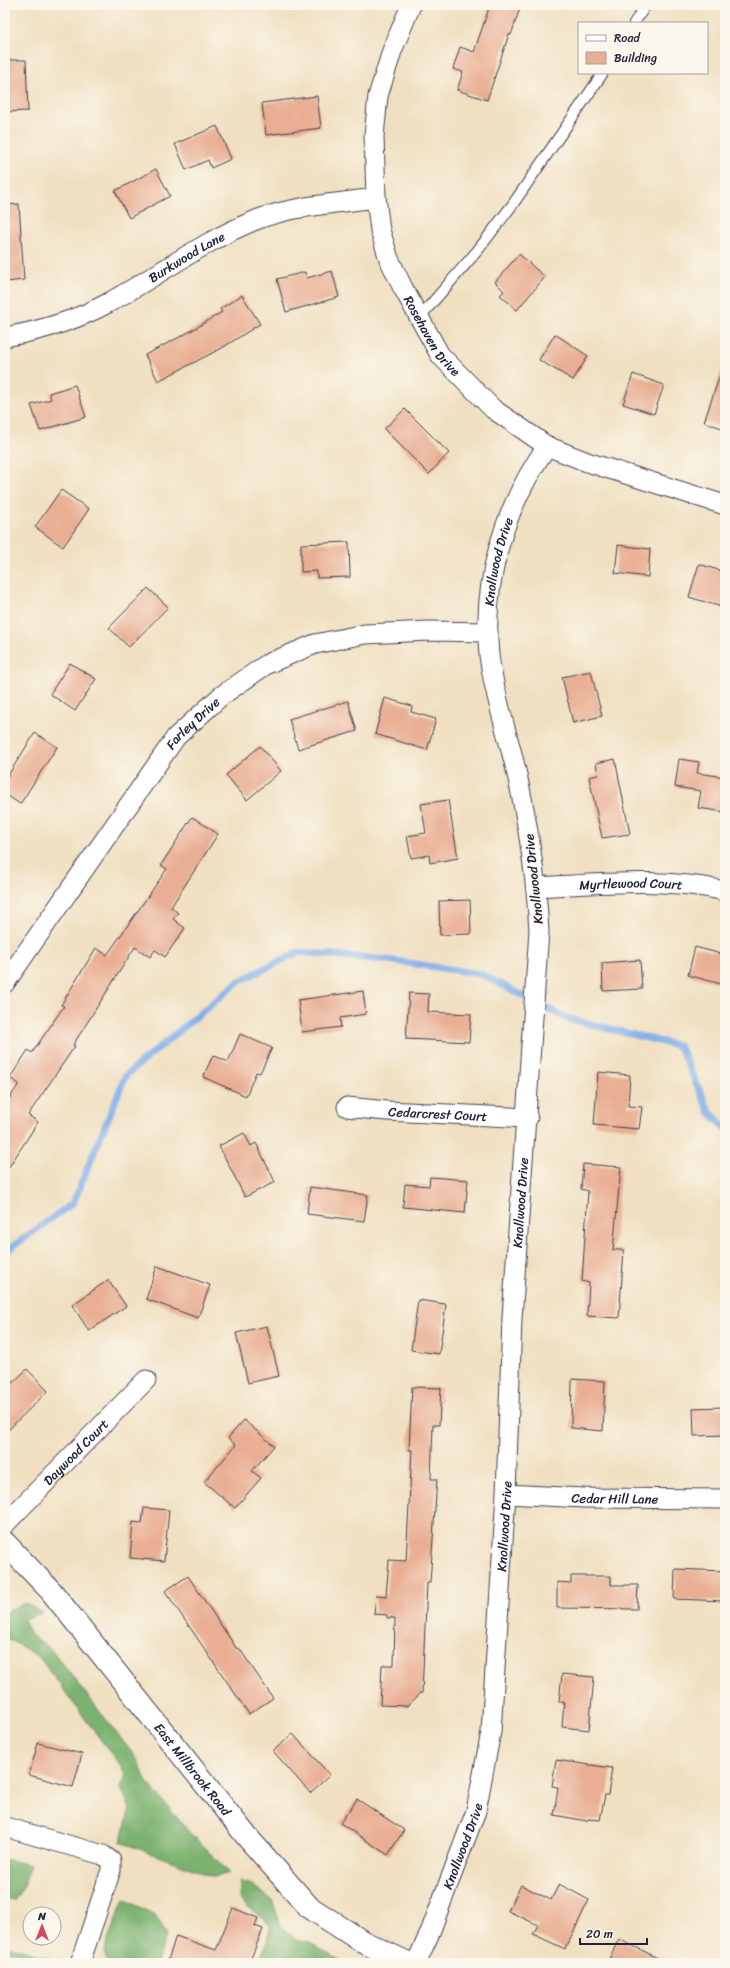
<svg xmlns="http://www.w3.org/2000/svg" width="730" height="1968" font-family="Sriracha,sans-serif">
<style>
.forest{fill:#7cb26f;stroke:#4f6a55}
.lines{fill:none;stroke-linecap:round;stroke-linejoin:round}
.stream{stroke:#7eade8;stroke-width:7}
.building{fill:#e9ae93}
.service-casing{stroke:#413e4f;stroke-width:12}
.minor-casing{stroke:#413e4f;stroke-width:21}
.primary-casing{stroke:#413e4f;stroke-width:24}
.service{stroke:#fff;stroke-width:10}
.minor{stroke:#fff;stroke-width:19}
.primary{stroke:#fff;stroke-width:22}
.labels{text-anchor:middle;stroke-width:3;stroke-linejoin:round;paint-order:stroke}
.street-label{font-size:13px;fill:#22223b;stroke:#fbf7ec}
</style>
<rect width="100%" height="100%" fill="#fbf7ec"/>
<filter id="ink" filterUnits="userSpaceOnUse"><feTurbulence type="fractalNoise" baseFrequency=".025" numOctaves="2"/><feDisplacementMap in="SourceGraphic" scale="8" xChannelSelector="R" yChannelSelector="G"/><feConvolveMatrix kernelMatrix="1 2 1 2 8 2 1 2 1" color-interpolation-filters="sRGB"/></filter>
<filter id="wash" filterUnits="userSpaceOnUse"><feTurbulence type="fractalNoise" baseFrequency=".012" numOctaves="4" result="noise"/><feDisplacementMap in="SourceGraphic" scale="16" xChannelSelector="R" yChannelSelector="G"/><feGaussianBlur stdDeviation="0.9" result="paint"/><feColorMatrix in="noise" values="0 0 0 0 0 0 0 0 0 0 0 0 0 0 0 0 0 1.4 0 .05"/><feComposite in="paint" operator="in"/></filter>
<g filter="url(#wash)">
<rect width="100%" height="100%" fill="#f0e0c1"/>
<g class="forest">
<path d="M25,1603L42,1613L24,1619L31,1635L51,1649L137,1759L147,1782L189,1832L230,1873L214,1877L121,1842L130,1808L120,1787L127,1775L39,1657L5,1637V1612Z"/>
<path d="M5,1859L31,1865L24,1885L14,1901L5,1898Z"/>
<path d="M240,1881L252,1885L272,1900L281,1926L296,1940L310,1943L343,1963H257L268,1942L270,1925L239,1899Z"/>
<path d="M124,1899L155,1915L167,1934L157,1963H107L104,1950Z"/>
<path d="M5,1945L49,1958L54,1963H5Z"/>
</g>
<g class="lines">
<path class="stream" d="M5,1252L73,1203L126,1075L238,982L298,952L388,960L481,974L566,1018L679,1046L709,1111L725,1128"/>
</g>
<g id="blocks">
<g class="building">
<path d="M490,5H521L511,35L509,34L487,100L457,90L463,72L453,69L460,47L474,52Z"/>
<path d="M5,60H26L28,111L5,112Z"/>
<path d="M317,96L321,128L266,135L262,103Z"/>
<path d="M217,126L231,159L211,168L208,160L186,170L175,144Z"/>
<path d="M156,169L170,196L129,218L115,191Z"/>
<path d="M19,204L24,280L5,282V205Z"/>
<path d="M519,254L545,277L517,310L500,295L504,291L495,282Z"/>
<path d="M332,271L339,297L286,312L277,279L305,272L307,278Z"/>
<path d="M242,295L260,324L222,348L158,381L145,355L189,332L222,312L220,309Z"/>
<path d="M555,334L588,356L573,380L539,360Z"/>
<path d="M722,369L725,370V429L704,422Z"/>
<path d="M633,374L664,385L654,414L623,404Z"/>
<path d="M75,385L86,417L40,431L31,405L51,399L49,393Z"/>
<path d="M405,409L449,453L429,474L384,429Z"/>
<path d="M61,490L89,509L63,547L35,527Z"/>
<path d="M349,542L350,577L317,578V571L301,572V544Z"/>
<path d="M618,545L650,549L648,577L615,573Z"/>
<path d="M699,564L725,572V608L689,597Z"/>
<path d="M148,588L168,607L129,647L109,628Z"/>
<path d="M70,663L96,679L75,711L50,694Z"/>
<path d="M591,671L602,716L573,723L562,677Z"/>
<path d="M385,698L412,706L411,712L436,719L427,750L375,734Z"/>
<path d="M348,701L357,731L298,749L289,719Z"/>
<path d="M35,733L57,747L20,804L5,794V780Z"/>
<path d="M260,746L281,771L247,800L226,775Z"/>
<path d="M615,759L630,834L602,838L589,777L598,775L596,763Z"/>
<path d="M679,759L699,762L697,773L725,777V812L698,808L701,791L675,787Z"/>
<path d="M448,800L458,858L430,863L429,855L411,858L407,836L426,833L421,804Z"/>
<path d="M192,817L218,834L171,907L178,913L173,919L185,928L165,957L155,950L150,957L135,947L73,1045L75,1046L28,1115L38,1122L5,1173V1105L19,1084L10,1078L28,1050L32,1053L64,1006L61,1005L96,948L107,955L167,869L161,865Z"/>
<path d="M470,900L471,934L440,935L439,901Z"/>
<path d="M695,947L725,955V985L688,975Z"/>
<path d="M640,960L642,989L603,991L602,963Z"/>
<path d="M363,991L366,1014L340,1018L341,1027L302,1032L298,1000Z"/>
<path d="M409,993L429,994L428,1012L471,1014L469,1042L406,1039Z"/>
<path d="M240,1034L272,1048L260,1073L256,1072L246,1096L203,1077L213,1055L228,1062Z"/>
<path d="M598,1072L630,1075L628,1106L642,1107L639,1129L594,1125Z"/>
<path d="M244,1133L251,1146L256,1143L275,1182L245,1197L219,1146Z"/>
<path d="M583,1164L621,1167L613,1250H624L619,1318L587,1316L589,1283L582,1281L588,1191L581,1189Z"/>
<path d="M430,1177L468,1180L465,1213L403,1207L405,1184L429,1186Z"/>
<path d="M310,1187L368,1195L364,1221L307,1214Z"/>
<path d="M157,1266L210,1285L198,1318L146,1299Z"/>
<path d="M108,1280L126,1306L89,1331L72,1305Z"/>
<path d="M418,1300L446,1304L439,1354L411,1350Z"/>
<path d="M267,1326L279,1376L248,1383L236,1333Z"/>
<path d="M27,1369L48,1391L5,1433V1390Z"/>
<path d="M572,1379L605,1381L603,1431L571,1428Z"/>
<path d="M412,1387L441,1388L439,1425H433L431,1479H437L430,1583H427L422,1693H419V1695L407,1706L380,1705L382,1665H394L395,1618H387V1615L374,1614L376,1595L386,1596L389,1560L406,1561L412,1450H409Z"/>
<path d="M725,1407V1435L694,1436L693,1408Z"/>
<path d="M244,1420L274,1446L252,1471L261,1478L235,1508L204,1482L236,1445L228,1438Z"/>
<path d="M144,1508L169,1510L164,1561L130,1558L133,1522L142,1523Z"/>
<path d="M675,1569L725,1571V1601L674,1599Z"/>
<path d="M188,1576L237,1649L239,1648L273,1698L249,1714L165,1591Z"/>
<path d="M571,1576H611V1585H638L637,1609L557,1608V1582L571,1583Z"/>
<path d="M562,1674L594,1677L589,1730L562,1727L564,1702H559Z"/>
<path d="M293,1734L330,1775L310,1793L273,1751Z"/>
<path d="M38,1743L82,1754L73,1787L29,1775Z"/>
<path d="M556,1760L612,1768L608,1795H605L600,1820L588,1819L587,1821L554,1815L558,1787L552,1786Z"/>
<path d="M357,1799L404,1830L388,1855L340,1823Z"/>
<path d="M559,1884L589,1900L565,1949L533,1934L538,1925L508,1911L521,1885L551,1900Z"/>
<path d="M233,1908L258,1918L255,1926L263,1929L249,1963H167L176,1936L216,1950Z"/>
<path d="M619,1939L668,1963H607Z"/>
</g>
</g>
</g>
<g filter="url(#ink)">
<use href="#blocks" fill-opacity="0" stroke="#413e4f" stroke-width="1"/>
<g class="lines">
<g class="service-casing">
<g id="service">
<path d="M634,23L646,5"/>
<path d="M419,318L478,250L513,204L603,73"/>
</g>
</g>
<g class="minor-casing">
<g id="minor">
<path id="s1" d="M411,5L392,51L378,96L374,136L376,198L380,230L389,259L403,288L440,355L493,409L547,446L587,462L725,505"/>
<path id="s2" d="M5,337C39,331 77,320 108,303C158,276 203,241 256,220C291,206 339,203 376,198"/>
<path id="s3" d="M537,887C600,884 663,877 725,891"/>
<path id="s4" d="M5,983L176,737L221,696L267,664L315,644L365,634L429,631L488,632"/>
<path id="s5" d="M347,1107L387,1111L528,1118"/>
<path id="s6" d="M506,1494L584,1498L725,1499"/>
<path id="s7" d="M5,1524L146,1380"/>
<path d="M5,1827L103,1855L111,1861V1870L80,1963"/>
<path id="s8" d="M416,1963L429,1935L476,1811L491,1732L506,1494L512,1318L539,931C536,876 528,823 516,770C507,732 494,694 489,655C482,580 504,508 547,446"/>
</g>
</g>
<g class="primary-casing">
<g id="primary">
<path id="s9" d="M5,1543L51,1591L248,1838L309,1907L363,1942L408,1963"/>
</g>
</g>
<use href="#service" class="service"/>
<use href="#minor" class="minor"/>
<use href="#primary" class="primary"/>
</g>
</g>
<g class="labels">
<g class="street-label">
<text dy="5" stroke="none"><textPath href="#s2" startOffset="200">Burkwood Lane</textPath></text>
<text dy="5" stroke="none"><textPath href="#s1" startOffset="350">Rosehaven Drive</textPath></text>
<text dy="5" stroke="none"><textPath href="#s8" startOffset="1422">Knollwood Drive</textPath></text>
<text dy="5" stroke="none"><textPath href="#s4" startOffset="321">Farley Drive</textPath></text>
<text transform="translate(533 879) rotate(-96)" y="5">Knollwood Drive</text>
<text dy="5" stroke="none"><textPath href="#s3" startOffset="94">Myrtlewood Court</textPath></text>
<text dy="5" stroke="none"><textPath href="#s5" startOffset="91">Cedarcrest Court</textPath></text>
<text dy="5" stroke="none"><textPath href="#s8" startOffset="774">Knollwood Drive</textPath></text>
<text dy="5" stroke="none"><textPath href="#s7" startOffset="101">Daywood Court</textPath></text>
<text dy="5" stroke="none"><textPath href="#s6" startOffset="109">Cedar Hill Lane</textPath></text>
<text dy="5" stroke="none"><textPath href="#s8" startOffset="450">Knollwood Drive</textPath></text>
<text dy="5" stroke="none"><textPath href="#s9" startOffset="294">East Millbrook Road</textPath></text>
<text dy="5" stroke="none"><textPath href="#s8" startOffset="126">Knollwood Drive</textPath></text>
</g>
</g>
<rect width="730" height="1968" fill="none" stroke="#fbf7ec" stroke-width="20"/>
<rect x="578" y="22" width="130" height="52" fill="#fbf7ec" stroke="#a4a2a5"/>
<rect x="586" y="35" width="20" height="6" fill="#ffffff" stroke="#a4a2a5"/>
<text x="614" y="42" font-size="12" fill="#22223b">Road</text>
<rect x="586" y="52" width="20" height="12" fill="#e9ae93" stroke="#a4a2a5"/>
<text x="614" y="62" font-size="12" fill="#22223b">Building</text>
<g transform="translate(42 1926)"><circle r="19" fill="#fbf7ec" stroke="#a4a2a5"/>
<path d="M0-3L7 15L0 10L-7 15Z" fill="#d1495b"/>
<text y="-6" font-size="11" font-weight="bold" text-anchor="middle" fill="#22223b">N</text>
</g>
<path d="M580 1938v6h67v-6" fill="none" stroke="#22223b" stroke-width="2"/>
<text x="586" y="1938" font-size="12" fill="#22223b" stroke="#fbf7ec" stroke-width="3" paint-order="stroke">20 m</text>
</svg>
